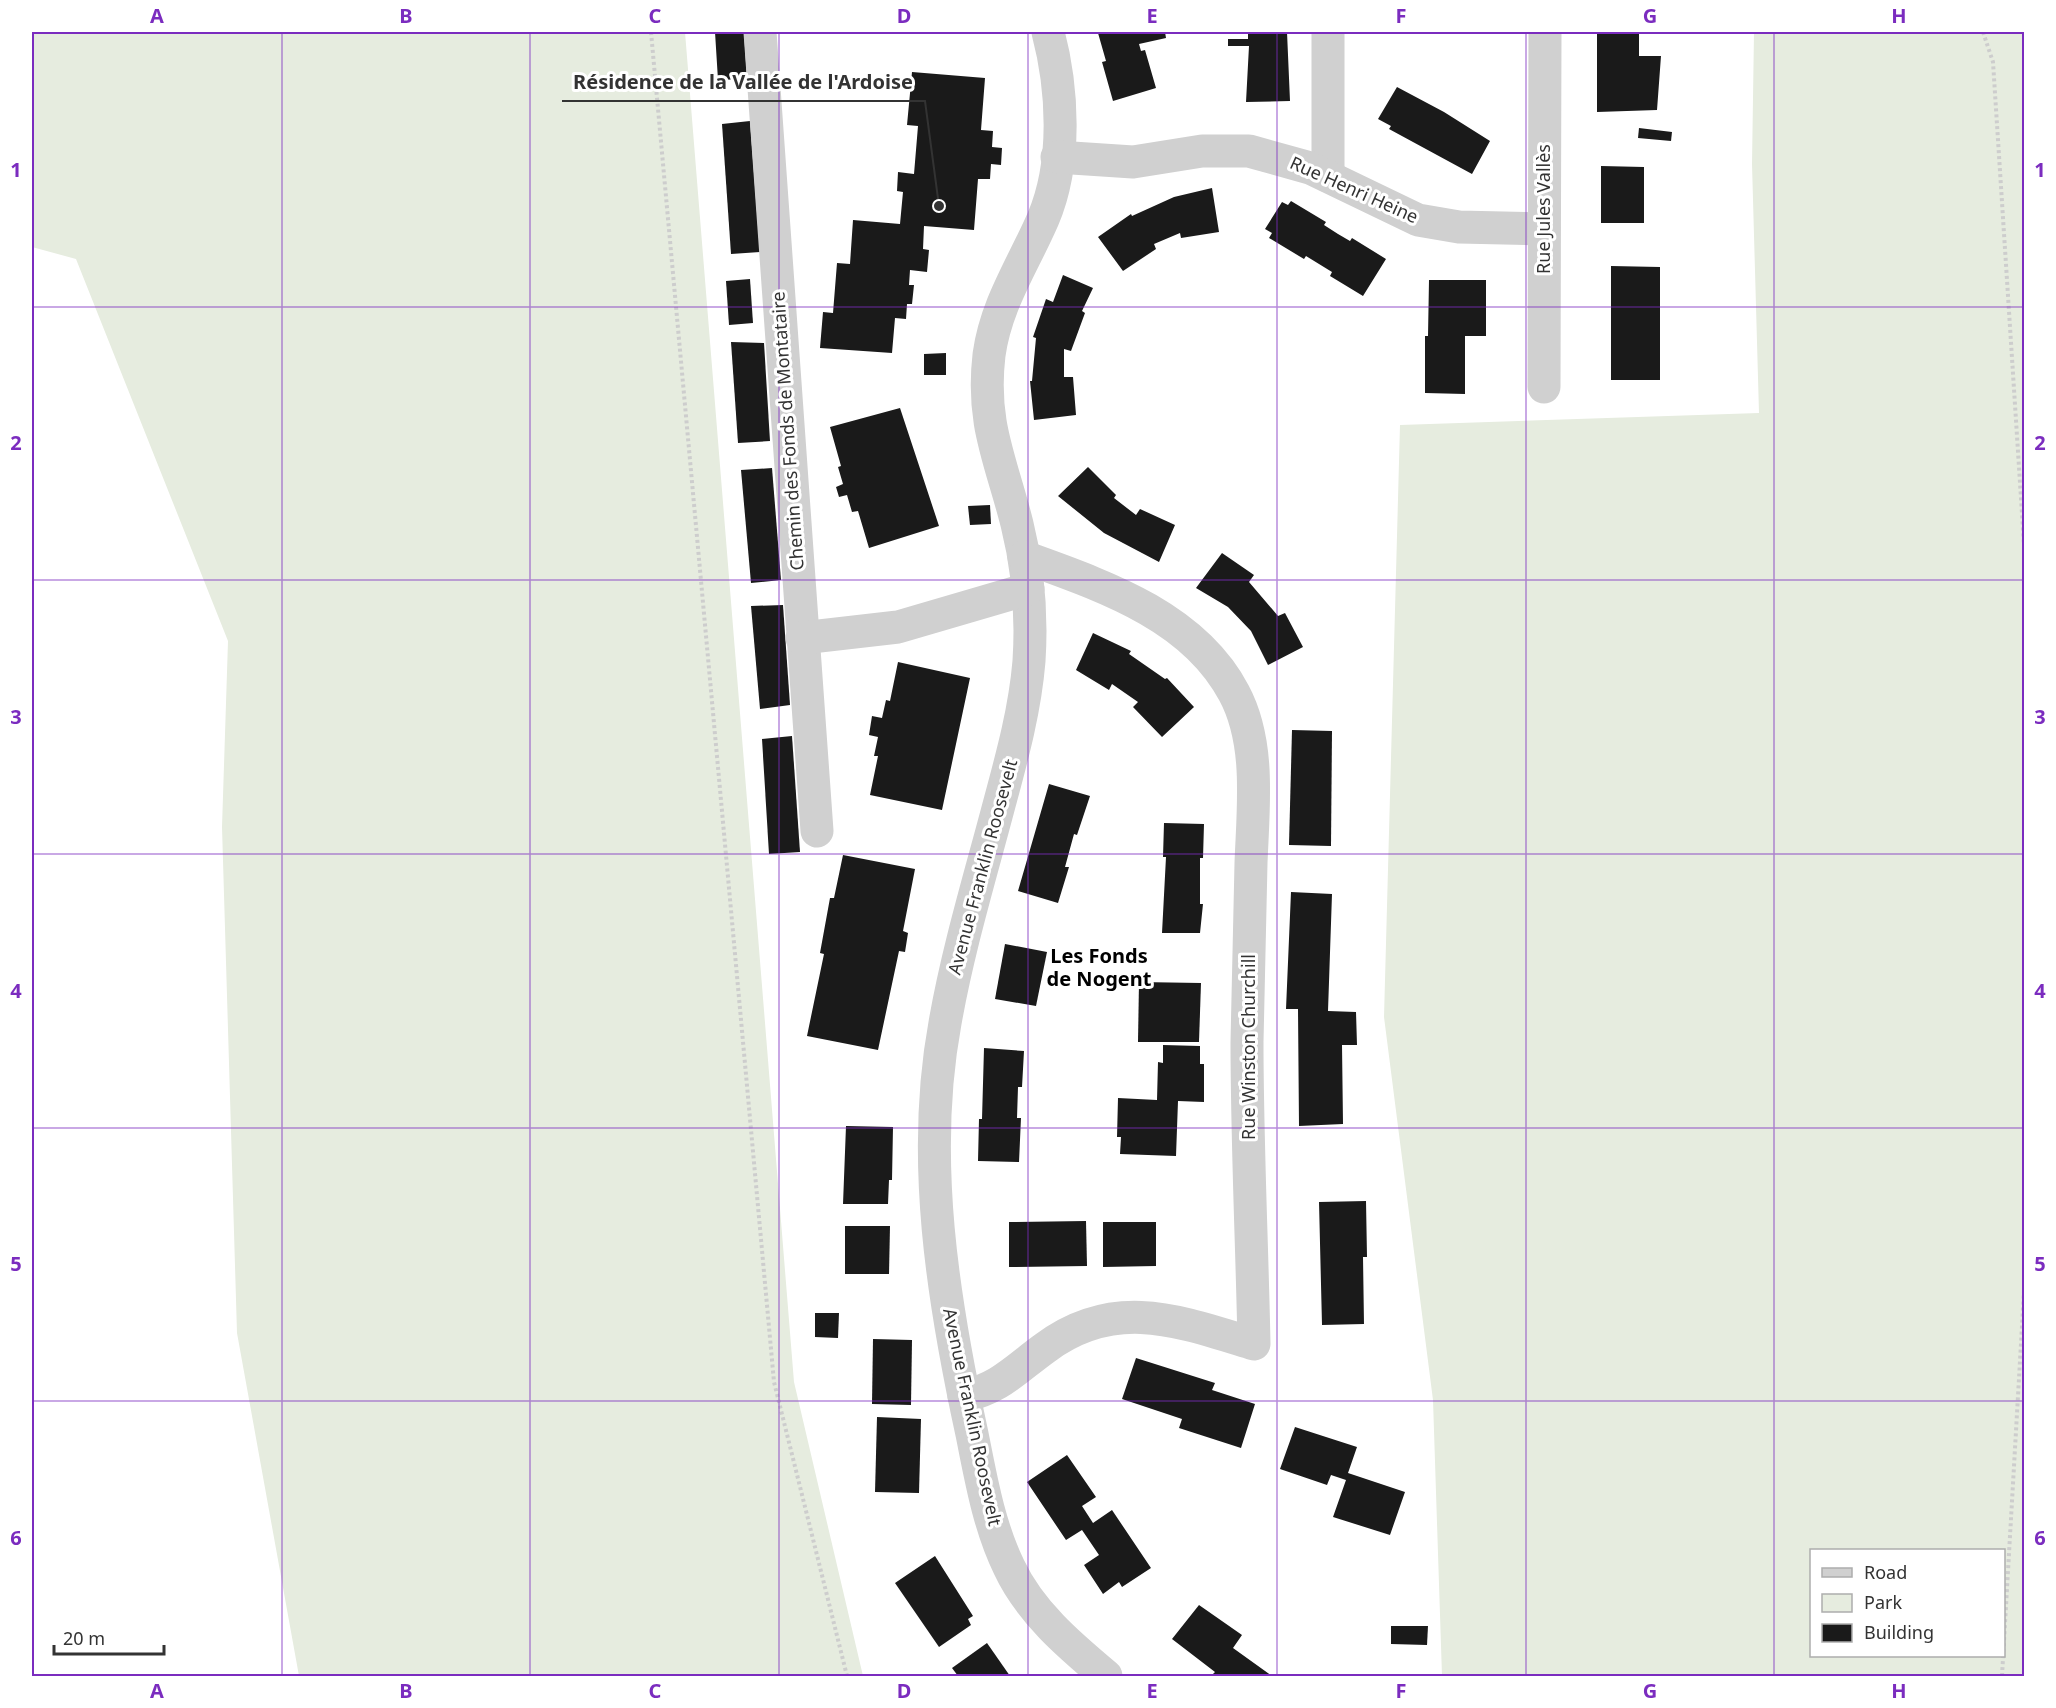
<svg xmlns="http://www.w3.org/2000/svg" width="2056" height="1708" font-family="'Noto Sans',sans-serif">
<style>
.green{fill:#e6ecdf;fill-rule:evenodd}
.building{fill:#1a1a1a}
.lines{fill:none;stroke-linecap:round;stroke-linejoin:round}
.path{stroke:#cdcdcd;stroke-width:4;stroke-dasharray:3 3;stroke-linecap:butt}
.minor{stroke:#d0d0d0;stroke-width:33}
.grid{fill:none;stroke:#7b2cbf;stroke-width:1.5;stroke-opacity:0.55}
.labels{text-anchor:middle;stroke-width:6;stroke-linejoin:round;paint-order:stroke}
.street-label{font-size:18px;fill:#333;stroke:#fff}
.neighbourhood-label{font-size:20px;font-weight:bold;fill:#000;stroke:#fff}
.leader{fill:none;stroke:#333;stroke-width:2}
.callout-dot{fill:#333;stroke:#fff;stroke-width:2}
.callout-label{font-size:20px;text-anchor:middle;font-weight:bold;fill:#333;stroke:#fff;stroke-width:6;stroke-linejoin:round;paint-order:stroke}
.neatline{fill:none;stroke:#7b2cbf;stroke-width:2}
.grid-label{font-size:20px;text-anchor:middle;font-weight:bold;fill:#7b2cbf}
</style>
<rect width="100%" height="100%" fill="#fff"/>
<g class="green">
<path d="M32,32H685L794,1382L863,1676H299L237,1333L222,827L228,641L76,259L32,247Z"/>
<path d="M1754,32H2024V1676H1442L1433,1400L1384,1017L1400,425L1759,413L1752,164ZM1812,1550H2004V1656H1812Z"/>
</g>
<g class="building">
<path d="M715,32H744L747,79L718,80Z"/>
<path d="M1095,32H1165L1166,38L1139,44L1141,51L1145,50L1156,88L1113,101L1102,62L1106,61L1098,33Z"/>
<path d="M1248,32H1287L1290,101L1246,102L1249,46H1228V39H1248Z"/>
<path d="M1597,32H1639V56H1661L1657,110L1597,112Z"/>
<path d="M912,72L985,78L981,130L993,131L992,147L1002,148L1001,165L991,164L990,179H978L974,230L924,226L923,249L929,250L927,272L910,270L909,285H914L912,304H907L906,319L895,318L892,353L820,348L823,312L833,313L837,263L850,264L853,220L900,224L903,192L897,191L898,172L914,174L918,126L907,125Z"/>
<path d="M1397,87L1444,112L1490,141L1472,174L1389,129L1391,126L1378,119Z"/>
<path d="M750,121L760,252L731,254L722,124Z"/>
<path d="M1639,128L1672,132L1671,141L1638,138Z"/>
<path d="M1601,166L1644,167V223H1601Z"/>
<path d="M1212,188L1219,232L1181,238L1180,233L1154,244L1156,249L1123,271L1098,237L1131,214L1132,216L1174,197Z"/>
<path d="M1291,201L1326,222L1324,225L1338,234L1350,241L1352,238L1386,259L1363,296L1330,276L1332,272L1306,256L1304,259L1269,238L1272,233L1265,229L1282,202L1288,205Z"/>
<path d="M1611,266L1660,267V380H1611Z"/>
<path d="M1063,275L1093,288L1082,311L1085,313L1071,351L1064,349V377H1073L1076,415L1034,420L1030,381H1032L1036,338L1033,337L1046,299L1053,302Z"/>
<path d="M750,279L753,323L729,325L726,281Z"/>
<path d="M1429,280H1486V336H1465V394L1425,393V336H1428Z"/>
<path d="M731,342L764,343L770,441L738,443Z"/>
<path d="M946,353V375H924V354Z"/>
<path d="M900,408L939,526L869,548L858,511L852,512L847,495L839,497L836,487L843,484L838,467L841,466L830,427Z"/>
<path d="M1088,467L1116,495L1114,498L1136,515L1140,509L1175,525L1159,562L1104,533L1058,496Z"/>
<path d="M772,468L781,580L751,583L741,470Z"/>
<path d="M990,505L991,524L970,525L968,506Z"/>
<path d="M1222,553L1254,575L1249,582L1278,616L1285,613L1303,647L1268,665L1251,631L1228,607L1196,588Z"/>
<path d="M783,605L790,705L760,709L751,606Z"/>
<path d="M1093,633L1131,651L1129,654L1165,679L1167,678L1194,707L1162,737L1133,707L1138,702L1112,684L1109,690L1076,670Z"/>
<path d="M898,662L970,678L942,810L870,795L878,756H874L878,737L869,735L872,716L882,718L886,700L890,701Z"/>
<path d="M1292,730L1332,731L1331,846L1289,845Z"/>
<path d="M792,736L800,852L769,854L762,739Z"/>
<path d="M1049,784L1090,796L1077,835L1074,834L1065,867H1069L1058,903L1018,891Z"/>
<path d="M1164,823L1204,824L1203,858H1200V904H1203L1200,933H1162L1166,857H1163Z"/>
<path d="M843,855L915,869L903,931L908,933L905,952L899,951L878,1050L807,1036L824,954L820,953L830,898H834Z"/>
<path d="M1291,892L1332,894L1328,1011L1356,1012L1357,1045H1342L1343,1124L1299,1126L1298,1009H1286Z"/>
<path d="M1005,944L1047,952L1036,1006L995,999Z"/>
<path d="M1139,982L1201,983L1199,1042H1138Z"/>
<path d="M1163,1045L1200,1046V1064H1204V1102L1178,1101L1176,1156L1120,1154L1121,1137H1117L1118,1098L1157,1100L1158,1062L1163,1063Z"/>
<path d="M984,1048L1024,1051L1022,1087H1018L1017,1118H1021L1019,1162L978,1161L979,1119H982Z"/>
<path d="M846,1126L893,1127L892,1180H889L888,1204H843Z"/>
<path d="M1366,1201L1367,1257H1363L1364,1324L1322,1325L1319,1202Z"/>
<path d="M1086,1221L1087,1266L1009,1267V1222Z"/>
<path d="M1103,1222H1156V1266L1103,1267Z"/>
<path d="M845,1226H890L889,1274H845Z"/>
<path d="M815,1313H839L838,1338L815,1337Z"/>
<path d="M873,1339L912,1340L911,1405L872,1404Z"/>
<path d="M1136,1358L1215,1383L1212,1390L1255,1404L1241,1448L1179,1428L1182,1419L1122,1399Z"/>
<path d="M877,1417L921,1419L919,1493L875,1492Z"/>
<path d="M1295,1427L1357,1447L1348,1473L1405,1492L1390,1535L1333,1517L1346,1480L1331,1475L1327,1485L1280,1469Z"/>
<path d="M1067,1455L1096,1497L1082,1506L1093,1523L1112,1510L1151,1568L1122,1587L1119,1582L1103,1594L1084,1565L1099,1555L1082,1530L1066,1540L1027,1482Z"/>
<path d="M935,1556L973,1616L968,1619L971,1625L939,1647L895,1583Z"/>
<path d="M1199,1605L1242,1635L1233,1648L1272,1676H1211L1215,1672L1172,1639Z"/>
<path d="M1391,1626H1428L1427,1645L1391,1644Z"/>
<path d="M987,1643L1010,1676H958L952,1668Z"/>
</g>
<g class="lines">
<g class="path">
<path d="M651,32L774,1382L847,1676"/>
<path d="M1983,32L1993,62L2024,545"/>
<path d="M2002,1676L2024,1291"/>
</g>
<g class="minor">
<path d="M760,32L817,831"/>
<path d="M1048,32C1063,89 1067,163 1043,219C1023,265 996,304 989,355C981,424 1001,460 1017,524C1028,568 1032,615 1029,661C1025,710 1012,757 999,805C980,877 958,949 945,1023C920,1158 943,1301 972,1434C981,1479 989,1526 1009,1567C1030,1612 1069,1645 1106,1676"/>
<path d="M1328,32V176"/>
<path d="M1057,157L1133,162L1202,151H1249L1310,168L1418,220L1459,227L1544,229"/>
<path d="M1544,387L1545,32"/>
<path d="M802,638L898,627L1028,589"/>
<path d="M964,1396C999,1389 1017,1368 1045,1348C1115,1296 1179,1321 1254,1344C1252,1243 1247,1142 1247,1042C1248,982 1250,923 1251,863C1253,808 1261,743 1234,693C1193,615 1101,585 1024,557"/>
</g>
</g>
<path class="grid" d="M282,32V1676M530,32V1676M779,32V1676M1028,32V1676M1277,32V1676M1526,32V1676M1774,32V1676M32,307H2024M32,580H2024M32,854H2024M32,1128H2024M32,1401H2024"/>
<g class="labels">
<g class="street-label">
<text transform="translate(1354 190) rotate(24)" y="6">Rue Henri Heine</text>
<text transform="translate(1544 209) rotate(-90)" y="6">Rue Jules Vallès</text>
<text transform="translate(788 431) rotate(-94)" y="6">Chemin des Fonds de Montataire</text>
<text transform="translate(983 867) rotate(-75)" y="6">Avenue Franklin Roosevelt</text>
<text transform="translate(1249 1047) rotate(-90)" y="6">Rue Winston Churchill</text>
<text transform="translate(972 1417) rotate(78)" y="6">Avenue Franklin Roosevelt</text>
</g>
<g class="neighbourhood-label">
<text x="1099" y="963">Les Fonds<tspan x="1099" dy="23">de Nogent</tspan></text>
</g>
</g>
<path class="leader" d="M939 206L925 101H562"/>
<circle class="callout-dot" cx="939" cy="206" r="6"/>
<g class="callout-label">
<text x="743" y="89">Résidence de la Vallée de l'Ardoise</text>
</g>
<rect width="2056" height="1708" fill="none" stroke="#ffffff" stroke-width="66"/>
<rect x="1810" y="1549" width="195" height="108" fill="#ffffff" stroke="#adadad" stroke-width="1.5"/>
<rect x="1822" y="1568" width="30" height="9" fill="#d0d0d0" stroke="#adadad" stroke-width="1.5"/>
<text x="1864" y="1579" font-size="18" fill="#333333">Road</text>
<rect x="1822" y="1594" width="30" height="18" fill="#e6ecdf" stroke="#adadad" stroke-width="1.5"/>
<text x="1864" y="1609" font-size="18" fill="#333333">Park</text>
<rect x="1822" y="1624" width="30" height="18" fill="#1a1a1a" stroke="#adadad" stroke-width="1.5"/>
<text x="1864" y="1639" font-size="18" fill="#333333">Building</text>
<path d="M54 1645v9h110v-9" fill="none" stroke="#333333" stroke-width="3"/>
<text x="63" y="1645" font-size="18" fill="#333333" stroke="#ffffff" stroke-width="4.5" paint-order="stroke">20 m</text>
<rect x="33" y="33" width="1990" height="1642" class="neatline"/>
<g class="grid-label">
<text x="157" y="23">A</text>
<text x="406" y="23">B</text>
<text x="655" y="23">C</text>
<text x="904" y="23">D</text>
<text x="1152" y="23">E</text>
<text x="1401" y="23">F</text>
<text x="1650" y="23">G</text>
<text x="1899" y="23">H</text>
<text x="16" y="177">1</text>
<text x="2040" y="177">1</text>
<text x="16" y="450">2</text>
<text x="2040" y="450">2</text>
<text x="16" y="724">3</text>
<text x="2040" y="724">3</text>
<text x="16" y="998">4</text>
<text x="2040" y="998">4</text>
<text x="16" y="1271">5</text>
<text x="2040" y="1271">5</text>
<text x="16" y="1545">6</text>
<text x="2040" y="1545">6</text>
<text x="157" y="1698">A</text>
<text x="406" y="1698">B</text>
<text x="655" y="1698">C</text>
<text x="904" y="1698">D</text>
<text x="1152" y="1698">E</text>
<text x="1401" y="1698">F</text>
<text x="1650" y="1698">G</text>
<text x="1899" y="1698">H</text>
</g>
</svg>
